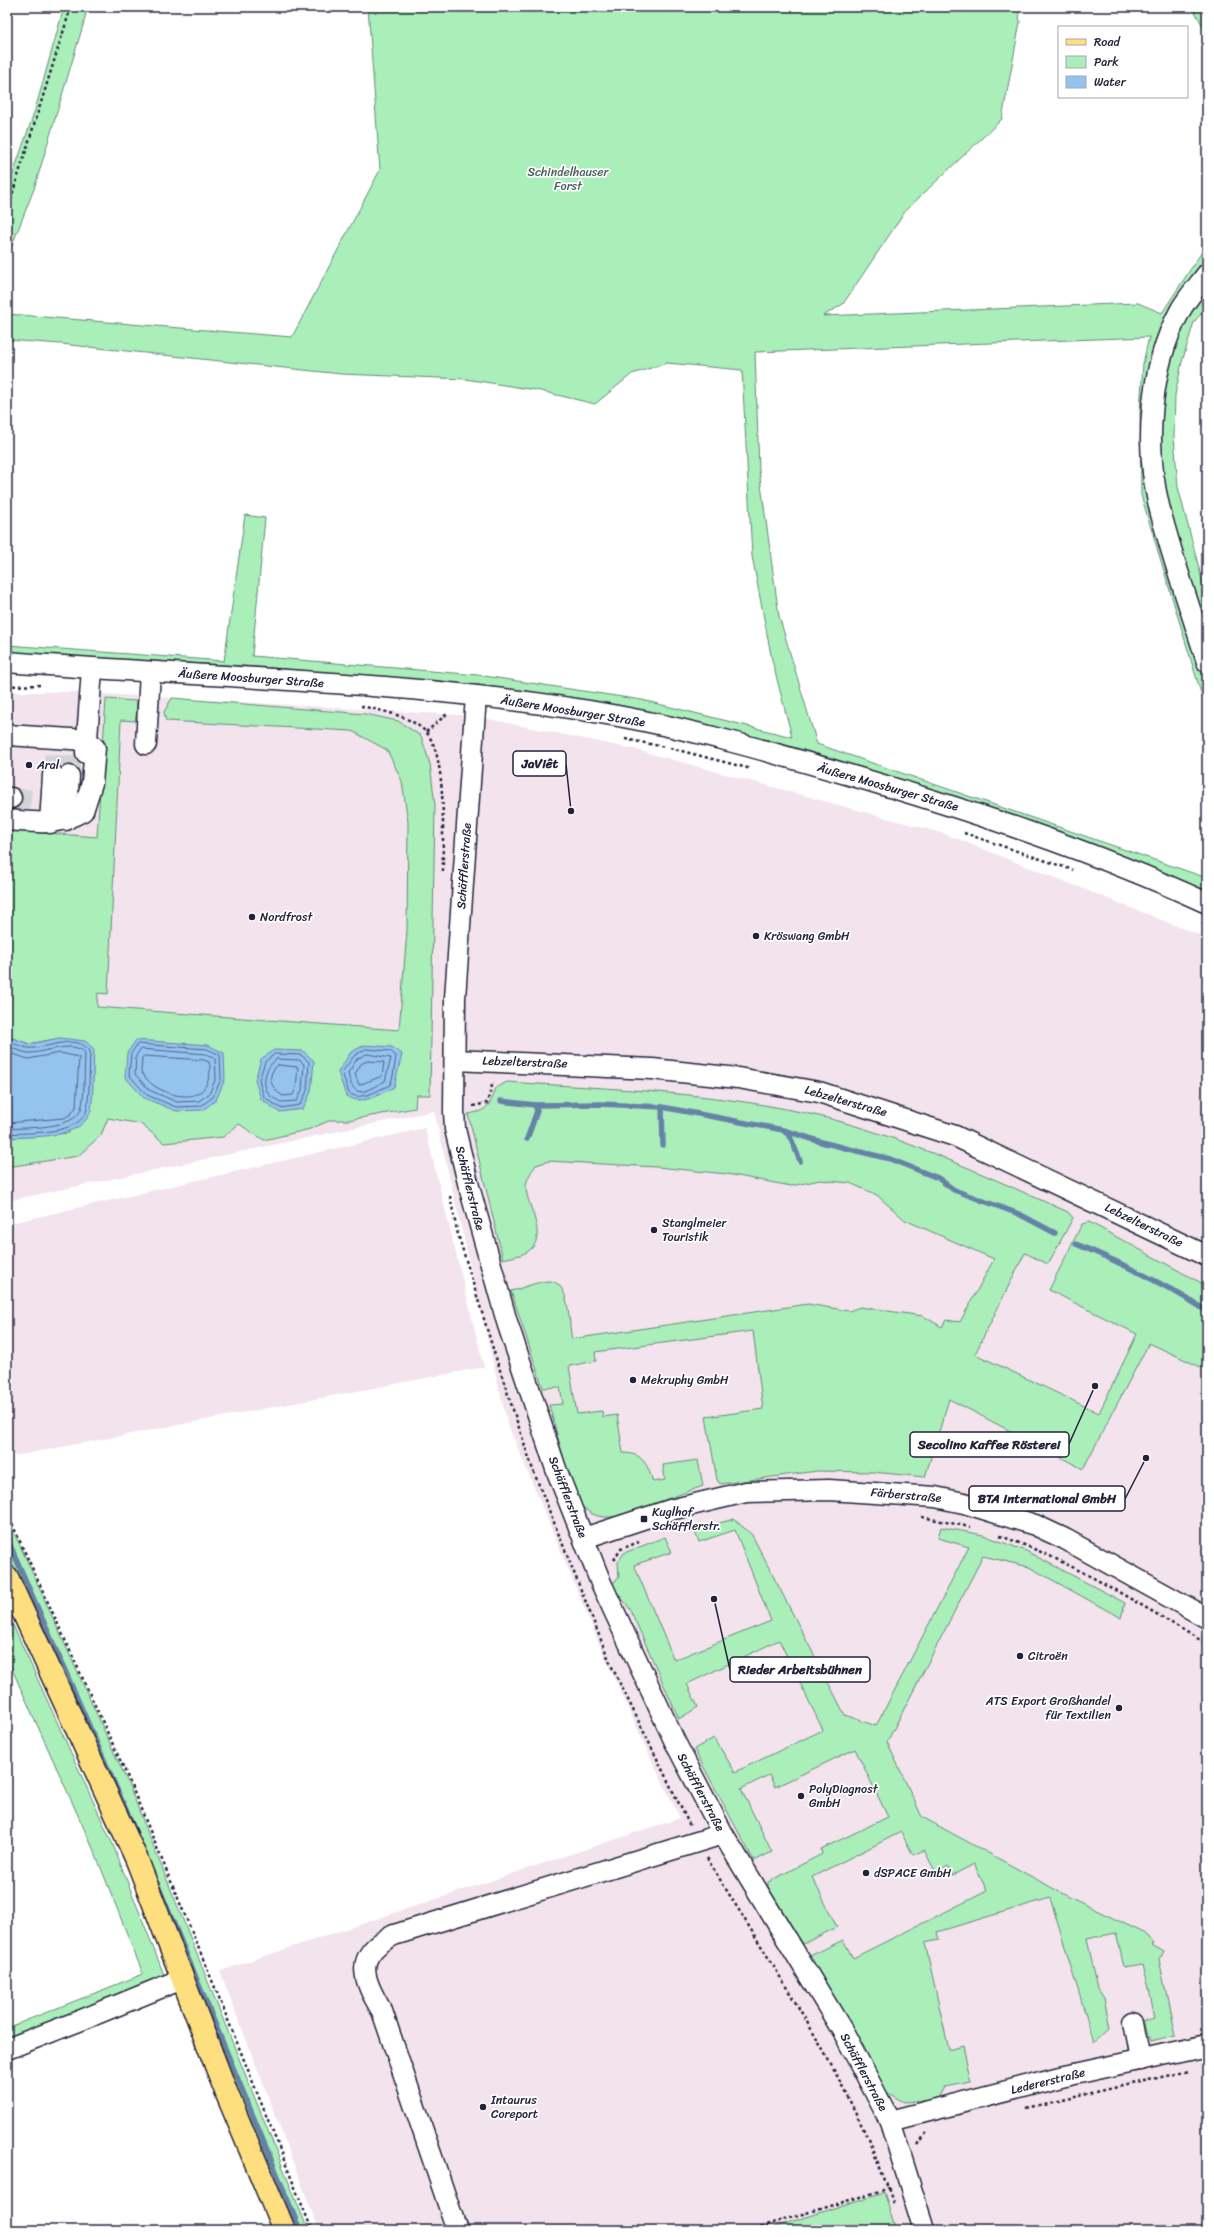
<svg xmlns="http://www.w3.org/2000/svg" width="1214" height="2237" font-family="Sriracha,sans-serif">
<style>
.built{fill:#f2e3ed}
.green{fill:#aaefba;stroke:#66887a}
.water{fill:#94c3ef;stroke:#6683a7}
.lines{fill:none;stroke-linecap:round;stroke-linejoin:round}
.shore{stroke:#506283;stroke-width:1}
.stream{stroke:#6683a7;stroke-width:5.5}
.minor-tunnel{stroke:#d3d3d8;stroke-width:20;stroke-dasharray:20 10;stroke-linecap:butt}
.minor-casing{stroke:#22223b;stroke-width:23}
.major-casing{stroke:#22223b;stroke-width:25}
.path{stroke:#22223b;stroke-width:2.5;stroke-dasharray:3 3;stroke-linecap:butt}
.minor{stroke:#fff;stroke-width:20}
.major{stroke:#fddf80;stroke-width:22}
.poi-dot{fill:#22223b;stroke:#fff;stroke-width:1.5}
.labels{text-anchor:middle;stroke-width:3.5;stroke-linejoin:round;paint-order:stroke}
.park-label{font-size:12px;fill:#4b6061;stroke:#fff}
.street-label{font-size:12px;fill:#22223b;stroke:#fff}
.poi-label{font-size:12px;fill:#22223b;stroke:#fff;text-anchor:start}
.leader{fill:none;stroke:#22223b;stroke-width:1.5}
.callout-dot{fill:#22223b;stroke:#fff;stroke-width:1.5}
.callout{fill:#fff;stroke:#22223b;stroke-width:1.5}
.callout-label{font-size:13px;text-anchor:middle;font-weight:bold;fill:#22223b}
</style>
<rect width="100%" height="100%" fill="#fff"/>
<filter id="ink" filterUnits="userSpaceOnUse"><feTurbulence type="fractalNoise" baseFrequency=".025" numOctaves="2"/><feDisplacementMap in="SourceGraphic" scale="8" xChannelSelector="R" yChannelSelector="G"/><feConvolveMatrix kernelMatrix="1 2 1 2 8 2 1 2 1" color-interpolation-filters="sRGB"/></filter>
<g filter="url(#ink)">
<g class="built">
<path d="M7,692H71L474,716L633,749L945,834L1207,938V2230H319L220,1971L680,1818L652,1761L605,1658L507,1422L434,1111L7,1201Z"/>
<path d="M425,1128L484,1367L14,1456L7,1438V1224Z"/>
</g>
<g class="green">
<path d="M64,7H87L84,22L34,189L7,258V191L35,110Z"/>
<path d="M368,7H1018L1020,22L1002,119L906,210L843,304L823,316L1138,303L1162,313L1207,244V307L1194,322L1182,362L1175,395L1174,436L1178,487L1207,599V649C1184,566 1152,481 1161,394C1163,374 1171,352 1176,332L1160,329L1151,364L1150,494L1207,684V713L1141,495L1140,412L1143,363L1149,337L755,352L759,470L779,616L817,744L1207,878V895L636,713L449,682L245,666L7,653V645L224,661L245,515L265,518L252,656L478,675L642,700L792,737L772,660L752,556L742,370L667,363L632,374L595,404L536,390L465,379L341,374L61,344L7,340V314L292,337L380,170Z"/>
<path d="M1192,7H1207V33Z"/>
<path d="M172,698L365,714L398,721L421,736L430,764L435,805L430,1095H416L415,1108L349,1120H331L310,1129L264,1140L239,1124L223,1137L164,1143L141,1124L108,1118L101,1135L78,1156L7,1167V1138L69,1133L60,1038L29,1044L7,1036V830L97,837L106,699L136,701L137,711L135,721L121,720L108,994L98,993L97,1007L399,1030L407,931L408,822L402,781L387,750L352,731L166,721L164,712Z"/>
<path d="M507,1082C613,1089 719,1092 823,1117C908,1138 988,1177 1068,1212L1073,1218L1048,1264L1025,1253L975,1354L1099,1413L1137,1334L1049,1290L1082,1224L1089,1222L1207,1286V1370L1149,1343L1083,1469L949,1399L925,1477L872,1472L817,1471L720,1484L717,1480L706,1417L763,1409L753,1331L595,1352L596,1361L569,1366L577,1414L602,1411L603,1417L617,1415L623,1453C643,1453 647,1464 653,1482L665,1480L663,1465L698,1460L703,1486L620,1516C606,1518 596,1518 585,1509C572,1498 555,1425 549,1405L563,1404L560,1387L543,1388L511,1291C523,1288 536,1282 548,1281C571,1280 568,1323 572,1339L808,1304L849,1311L860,1307L923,1316L942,1327L946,1320L960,1322L994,1259L905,1220L877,1195L850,1183L820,1180L791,1186L727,1174L657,1167L549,1161L536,1165C531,1172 526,1179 526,1188C527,1207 550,1238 527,1252C521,1256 510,1257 503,1259L468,1114C487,1111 490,1106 496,1088Z"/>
<path d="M7,1517L128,1783L308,2230H293L63,1681L7,1555Z"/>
<path d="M734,1519L752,1535L845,1715L876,1726L969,1547L938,1538L941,1527L983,1535L1026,1551L1125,1603L1121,1618L1029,1567L983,1556L887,1742L922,1817L1067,1896L1148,1935L1153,1942L1151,1944L1163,1951L1159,1959L1175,2035L1151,2041L1145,2020L1155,2017L1143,1964L1124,1967L1116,1933L1087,1939L1098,1989L1104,1998L1110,2027L1094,2042L1050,1898L937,1932L939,1940L925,1943L949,2050L963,2046L971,2082L944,2087L937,2100L904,2102L886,2092L810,1956L843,1940L853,1958L987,1891L974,1864L953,1875L948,1866L936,1873L924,1850L913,1855L901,1832L812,1877L837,1927L803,1944L768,1887V1882L822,1854L821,1849L888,1817L855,1749L775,1787L769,1775L741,1789L772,1852L754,1861L694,1749L714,1738L735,1772L823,1730L779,1640L687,1684L698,1707L679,1719L630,1609L611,1584L619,1578L618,1562L624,1553L665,1537L672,1552L634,1565L674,1660L771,1621L735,1530L699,1542L694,1530Z"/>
<path d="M7,1612L113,1845L168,1985L7,2049V2028L143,1974L95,1853L7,1658Z"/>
<path d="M884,2192L896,2230H765Z"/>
</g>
<g class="water">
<path d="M7,1036L29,1044L60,1038L85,1041L94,1049C93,1062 94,1103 90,1113C79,1140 32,1136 7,1138Z"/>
<path d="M136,1040L208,1045L224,1053L225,1079L216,1100L203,1110L176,1111L144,1098L125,1077L127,1053Z"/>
<path d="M365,1045L392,1047L402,1054L394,1087C378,1095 363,1106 346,1096L338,1072L351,1052Z"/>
<path d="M274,1050L303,1051L314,1061L311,1092L303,1109L279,1112L261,1099L255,1080L261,1059Z"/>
</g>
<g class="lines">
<g class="shore">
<path d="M7,1041C13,1043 21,1047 28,1048C47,1050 75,1032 90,1051C89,1070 90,1091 87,1109C81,1136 28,1132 7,1134"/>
<path d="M138,1044L207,1049L220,1055L221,1079L213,1097L201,1106L176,1107L147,1095L129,1075L131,1054Z"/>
<path d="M7,1046C13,1048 21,1052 28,1053C42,1054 74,1039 85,1053C84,1067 85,1098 81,1109C74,1130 26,1127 7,1129"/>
<path d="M141,1049L206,1054L215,1058L216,1078L209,1094L199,1101L177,1102L149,1090L135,1074L136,1056Z"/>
<path d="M366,1049L390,1051L396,1056L393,1076L390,1085C377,1090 361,1102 349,1093L342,1072L354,1056Z"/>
<path d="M7,1052L28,1059L60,1053L79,1057L76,1107L71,1114L64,1118L7,1123"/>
<path d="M275,1054L301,1055L309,1062L307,1091L300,1105L280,1108L264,1097L259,1080L265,1062Z"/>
<path d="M367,1054L391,1058L385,1081C365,1091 354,1102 348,1073L357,1059Z"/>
<path d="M144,1056L204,1060L209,1062C211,1069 210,1076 207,1083C198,1104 169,1096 153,1085C149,1082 144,1076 141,1072L142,1058Z"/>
<path d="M277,1059L299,1060L304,1064L302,1090L297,1101L281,1102C277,1100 270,1097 268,1093C261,1081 266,1066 277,1059Z"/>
<path d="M368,1061L384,1062L382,1076L359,1085L355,1074L361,1064Z"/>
<path d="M278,1065L298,1067L296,1088L293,1095L283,1096C271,1089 265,1075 278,1065Z"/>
</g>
<g class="stream">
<path d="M501,1101L535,1105L600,1104L662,1107L783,1130L825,1143L890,1159L938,1178L954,1190L1019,1214L1055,1233"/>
<path d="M662,1107L663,1145"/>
<path d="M785,1132L790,1136L800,1161"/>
<path d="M527,1139L537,1111L535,1105"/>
<path d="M1076,1244C1122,1263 1165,1284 1207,1311"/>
<path d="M7,1538L136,1833"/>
<path d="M157,1883L300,2230"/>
</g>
<g class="minor-tunnel">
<path d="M53,775L55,752"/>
<path d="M69,776L71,753"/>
<path d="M11,798L42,801"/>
</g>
<g class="minor-casing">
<g id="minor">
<path d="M1207,274C1198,286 1187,298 1180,311C1150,366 1144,445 1159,506C1172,558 1191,610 1207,662"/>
<path d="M7,662C211,678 416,680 618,716C695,730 771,752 846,774C969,810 1091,850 1207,903"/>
<path d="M476,696L455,998L454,1111L455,1129L468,1183L507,1322L556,1469L601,1583L675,1742L723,1834L845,2035L890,2121L924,2230"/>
<path d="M7,735L87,740L95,748L92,783L83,811C54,827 38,822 7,820"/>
<path d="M146,744L150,672"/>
<path d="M86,753L92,669"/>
<path d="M7,798H11"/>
<path d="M66,820L69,776"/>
<path d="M50,823L53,775"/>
<path d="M455,1060L652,1069L738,1078L819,1092L955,1136L1207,1256"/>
<path d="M584,1538L670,1510L746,1492L829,1490L935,1497L964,1503L1035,1525L1065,1539L1207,1618"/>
<path d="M1134,2022L1141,2060"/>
<path d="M7,2049L84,2019L182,1979"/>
<path d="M890,2121L1061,2077L1207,2045"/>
<path d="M457,2230L382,2011C362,1978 353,1955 394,1935L723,1834"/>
</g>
</g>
<g class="major-casing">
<path id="major" d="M7,1577L137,1860L227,2094L284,2230"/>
</g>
<g class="path">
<path d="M7,211L71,7"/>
<path d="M7,686L42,685"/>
<path d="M361,706C383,711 408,715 425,731C448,754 442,838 443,871"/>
<path d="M426,732L448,713"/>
<path d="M625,739L665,747"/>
<path d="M670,748L751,769"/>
<path d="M964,833L1073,870"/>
<path d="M1202,923L1207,925"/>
<path d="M473,1106L487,1103L493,1082"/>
<path d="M450,1196L457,1231L495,1355L533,1470L611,1665L690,1826"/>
<path d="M7,1513L126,1773L216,1990L312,2230"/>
<path d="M922,1517L970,1527"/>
<path d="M1000,1536C1069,1559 1144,1607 1207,1644"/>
<path d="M614,1560L621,1549L639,1542"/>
<path d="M707,1858C775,1971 851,2080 894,2205"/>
<path d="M1026,2108L1188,2071"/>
<path d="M918,2145L926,2133"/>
<path d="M749,2230L890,2188"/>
</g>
<use href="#minor" class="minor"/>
<use href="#major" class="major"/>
</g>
</g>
<g class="poi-dot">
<circle cx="29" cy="765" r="4"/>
<circle cx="252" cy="917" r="4"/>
<circle cx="756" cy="936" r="4"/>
<circle cx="654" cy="1230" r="4"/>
<circle cx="633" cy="1380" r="4"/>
<rect x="640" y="1515" width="8" height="8" rx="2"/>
<circle cx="1020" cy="1656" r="4"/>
<circle cx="1119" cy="1708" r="4"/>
<circle cx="801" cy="1796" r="4"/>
<circle cx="866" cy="1873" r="4"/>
<circle cx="483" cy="2107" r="4"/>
</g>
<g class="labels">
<g class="park-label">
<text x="568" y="176">Schindelhauser<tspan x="568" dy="14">Forst</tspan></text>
</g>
<g class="street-label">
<text transform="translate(251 678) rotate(4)" y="4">Äußere Moosburger Straße</text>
<text transform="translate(573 711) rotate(9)" y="4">Äußere Moosburger Straße</text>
<text transform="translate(888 787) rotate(16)" y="4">Äußere Moosburger Straße</text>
<text transform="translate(464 866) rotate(-86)" y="4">Schäfflerstraße</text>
<text transform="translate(525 1062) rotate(2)" y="4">Lebzelterstraße</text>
<text transform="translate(846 1101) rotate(16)" y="4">Lebzelterstraße</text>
<text transform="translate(470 1188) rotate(76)" y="4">Schäfflerstraße</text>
<text transform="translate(1144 1225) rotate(26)" y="4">Lebzelterstraße</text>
<text transform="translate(906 1495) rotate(5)" y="4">Färberstraße</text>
<text transform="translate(568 1497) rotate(69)" y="4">Schäfflerstraße</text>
<text transform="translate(701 1792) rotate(62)" y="4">Schäfflerstraße</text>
<text transform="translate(864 2072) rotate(62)" y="4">Schäfflerstraße</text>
<text transform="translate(1048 2081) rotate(-14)" y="4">Ledererstraße</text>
</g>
<g class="poi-label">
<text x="37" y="769">Aral</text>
<text x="260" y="921">Nordfrost</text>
<text x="764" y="940">Kröswang GmbH</text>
<text x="662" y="1227">Stanglmeier<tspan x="662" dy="14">Touristik</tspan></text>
<text x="641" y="1384">Mekruphy GmbH</text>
<text x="652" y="1516">Kuglhof<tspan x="652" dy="14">Schäfflerstr.</tspan></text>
<text x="1028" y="1660">Citroën</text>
<text x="1111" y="1705" text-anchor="end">ATS Export Großhandel<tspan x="1111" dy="14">für Textilien</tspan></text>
<text x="809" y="1793">PolyDiagnost<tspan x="809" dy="14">GmbH</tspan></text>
<text x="874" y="1877">dSPACE GmbH</text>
<text x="491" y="2104">Intaurus<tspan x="491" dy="14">Coreport</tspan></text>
</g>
</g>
<path class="leader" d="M571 811L566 764M1095 1386L1069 1444M1146 1458L1125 1499M714 1599L730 1670"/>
<g class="callout-dot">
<circle cx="571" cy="811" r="4"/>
<circle cx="1095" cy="1386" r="4"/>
<circle cx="1146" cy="1458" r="4"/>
<circle cx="714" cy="1599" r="4"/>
</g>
<g class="callout">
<rect x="513" y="751" width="53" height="25" rx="4"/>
<rect x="910" y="1432" width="159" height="25" rx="4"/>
<rect x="969" y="1486" width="156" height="25" rx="4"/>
<rect x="730" y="1657" width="140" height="25" rx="4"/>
</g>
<g class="callout-label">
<text x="540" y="768">JaViêt</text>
<text x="989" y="1449">Secolino Kaffee Rösterei</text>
<text x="1047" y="1503">BTA International GmbH</text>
<text x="800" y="1674">Rieder Arbeitsbühnen</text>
</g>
<rect width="1214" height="2237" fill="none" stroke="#fff" stroke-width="24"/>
<rect x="12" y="12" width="1190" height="2213" fill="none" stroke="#22223b" stroke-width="1.5" filter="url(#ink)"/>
<rect x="1058" y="26" width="130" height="72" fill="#ffffff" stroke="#a7a7b1"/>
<rect x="1066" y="39" width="20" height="6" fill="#fddf80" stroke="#a7a7b1"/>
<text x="1094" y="46" font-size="12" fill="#22223b">Road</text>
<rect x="1066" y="56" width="20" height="12" fill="#aaefba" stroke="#a7a7b1"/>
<text x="1094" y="66" font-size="12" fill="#22223b">Park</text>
<rect x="1066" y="76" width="20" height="12" fill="#94c3ef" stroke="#a7a7b1"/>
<text x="1094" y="86" font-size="12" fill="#22223b">Water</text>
</svg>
